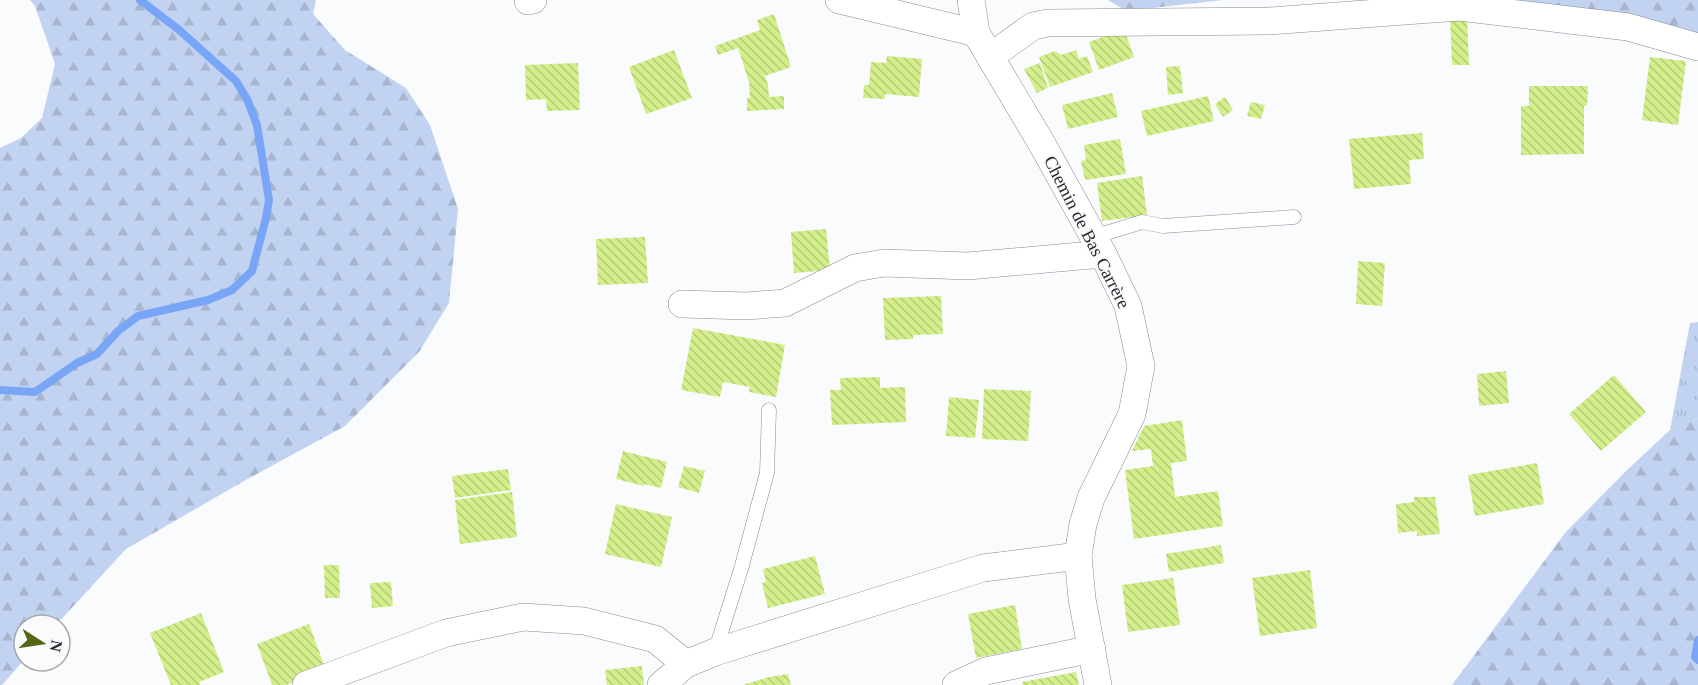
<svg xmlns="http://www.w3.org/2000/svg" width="1698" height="685" font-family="'Times New Roman',serif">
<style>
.grass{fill:url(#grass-tufts)}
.forest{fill:url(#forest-firs)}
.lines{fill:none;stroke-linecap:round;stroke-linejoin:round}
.stream{stroke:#79a5f7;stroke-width:8}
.building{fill:url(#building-back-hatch)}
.lane-casing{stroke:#868a92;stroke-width:15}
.street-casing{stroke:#868a92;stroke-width:28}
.lane{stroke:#fff;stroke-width:14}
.street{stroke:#fff;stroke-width:27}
.labels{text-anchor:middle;stroke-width:4.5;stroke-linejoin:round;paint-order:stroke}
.street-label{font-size:18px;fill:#27292c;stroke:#fafbfd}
</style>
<defs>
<pattern id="grass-tufts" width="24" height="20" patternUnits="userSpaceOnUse" patternTransform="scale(1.5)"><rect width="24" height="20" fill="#c2d3f1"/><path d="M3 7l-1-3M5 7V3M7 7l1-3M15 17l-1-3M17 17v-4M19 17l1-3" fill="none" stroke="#a7b5cf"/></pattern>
<pattern id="forest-firs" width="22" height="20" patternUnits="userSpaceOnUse" patternTransform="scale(1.5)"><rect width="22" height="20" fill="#c2d3f1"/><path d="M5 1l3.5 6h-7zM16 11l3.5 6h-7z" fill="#a7b5cf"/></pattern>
<pattern id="building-back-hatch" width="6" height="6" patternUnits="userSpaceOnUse" patternTransform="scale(1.5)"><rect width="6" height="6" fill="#d3ee8a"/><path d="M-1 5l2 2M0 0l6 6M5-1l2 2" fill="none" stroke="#b5cc77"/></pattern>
</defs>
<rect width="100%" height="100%" fill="#fafbfd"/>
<path class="grass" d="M1698,322V418L1670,430L1690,323Z"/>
<g class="forest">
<path d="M30,0H316L313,14L345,50L406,88L430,125L458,209L449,303L419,352L345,426L244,481L126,549L56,625H24V660L2,685H0V148L21,138L42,118L55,64L35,6Z"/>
<path d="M1108,0H1223L1126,11Z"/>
<path d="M1476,0H1698V37Z"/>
<path d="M1698,418V685H1452L1565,533L1625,472L1670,430Z"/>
</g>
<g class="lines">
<g class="stream">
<path d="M0,390L35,392L77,363L97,354L118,331L138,316L208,300L232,290L252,271L266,218L269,200L257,125L247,99L236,81L178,29L140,0"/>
<path d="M1698,640L1695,657L1698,660"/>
</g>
</g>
<g class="building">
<path d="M774,14L791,67L765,76L768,85L769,97L784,96V109L747,111V98H750L749,82L738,48L718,55L715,46L760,30L757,20Z"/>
<path d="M1450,17H1467L1469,65H1452Z"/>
<path d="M1124,29L1134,57L1099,70L1089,42Z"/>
<path d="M674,50L692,98L646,114L629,67Z"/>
<path d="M1076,50L1079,59L1087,56L1093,72L1050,87L1039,57L1055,51L1061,55Z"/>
<path d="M887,56L922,59L919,97L885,94V99L863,98L864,85H869L871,62L886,63Z"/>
<path d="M1650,57L1686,61L1678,125L1642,120Z"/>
<path d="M578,63L580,110L547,111L546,99L526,100L525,65Z"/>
<path d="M1040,63L1048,88L1037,93L1024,69Z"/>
<path d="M1180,66L1183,93L1168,95L1166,67Z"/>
<path d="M1529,86H1588L1587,106H1584V154L1521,155V106H1529Z"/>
<path d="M1112,93L1118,117L1068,129L1062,105Z"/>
<path d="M1208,96L1214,121L1147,136L1141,111Z"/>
<path d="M1225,97L1233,110L1223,117L1215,104Z"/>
<path d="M1251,102L1265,105L1261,119L1247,116Z"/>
<path d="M1422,133L1424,159L1409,160L1411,184L1354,189L1349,139Z"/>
<path d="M1120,139L1126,174L1085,180L1081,161L1086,160L1084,145Z"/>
<path d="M1142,176L1147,215L1102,221L1097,183Z"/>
<path d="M826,229L830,270L794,273L791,232Z"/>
<path d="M645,237L648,283L598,285L596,239Z"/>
<path d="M1358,261L1385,263L1382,306L1356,304Z"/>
<path d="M941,296L943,334L913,335V339L885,340L883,298Z"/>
<path d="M693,328L785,345L776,397L749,392L750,387L723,382L720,397L681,390Z"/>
<path d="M1506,371L1509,403L1479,406L1477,374Z"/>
<path d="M1614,375L1646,412L1601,451L1569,414Z"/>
<path d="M880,377V388L905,387L906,422L832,425L830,390H841L840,378Z"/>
<path d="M984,389L1031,391L1028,441L982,439Z"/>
<path d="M949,397L979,400L975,438L946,436Z"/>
<path d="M1182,420L1187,461L1171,463L1175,497L1218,491L1223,526L1134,539L1125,470L1153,466L1151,449L1132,451L1144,426Z"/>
<path d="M623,451L667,462L661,488L644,484V486L616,479Z"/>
<path d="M1537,463L1544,504L1475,516L1468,475Z"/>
<path d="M684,466L705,471L699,493L678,487Z"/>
<path d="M508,469L511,490L455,498L452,476Z"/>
<path d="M512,492L517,537L460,544L455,500Z"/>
<path d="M1414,497H1435L1440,534L1417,536V531L1398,533L1396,504L1414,502Z"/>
<path d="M616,504L672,517L661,567L605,554Z"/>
<path d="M1221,545L1224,563L1169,572L1166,554Z"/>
<path d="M815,556L825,594L768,608L762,583L766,582L763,569Z"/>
<path d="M324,565H339L340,598H325Z"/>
<path d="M1310,570L1317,628L1260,636L1252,578Z"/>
<path d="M1173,578L1180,625L1128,632L1122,585Z"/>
<path d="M391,582L393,606L372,608L370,583Z"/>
<path d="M1015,605L1022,649L976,658L968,614Z"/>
<path d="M201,613L224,672L199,682L200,685H171L150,633Z"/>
<path d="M309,624L326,670L286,685H272L257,644Z"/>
<path d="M642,666L644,685H607L605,670Z"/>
<path d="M1076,672L1079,685H1023L1022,682Z"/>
<path d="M788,674L791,685H743L769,677Z"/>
</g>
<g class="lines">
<g class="lane-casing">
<g id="lane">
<path d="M1093,237L1142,222L1163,226L1294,217"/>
<path d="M715,652L741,569L767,473L769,410"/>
</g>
</g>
<g class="street-casing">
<g id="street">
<path d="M839,0L976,33"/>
<path d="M971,0L976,33L1042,144L1103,254L1128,306L1141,366L1132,414L1091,498L1083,524L1078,556L1082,599L1098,685"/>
<path d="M528,1L533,0"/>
<path d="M990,57L1033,26L1048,23L1269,21L1459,7L1628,27L1698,47"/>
<path d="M682,304L746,306L785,303L855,268L884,263L968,266L1103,254"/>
<path d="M306,685L446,633L523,617L584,621L655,639L686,664"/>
<path d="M661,685L686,664L715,652L983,568L1078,556"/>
<path d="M956,685L986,671L1092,649"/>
</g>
</g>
<use href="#lane" class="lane"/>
<use href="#street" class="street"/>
</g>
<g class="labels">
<g class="street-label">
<text transform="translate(1087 232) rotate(63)" y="6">Chemin de Bas Carrère</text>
</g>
</g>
<g transform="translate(42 643) rotate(102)"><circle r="28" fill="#fafbfd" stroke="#a6a7a9" stroke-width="1.5"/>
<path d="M0-4.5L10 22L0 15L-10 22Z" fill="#556611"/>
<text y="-9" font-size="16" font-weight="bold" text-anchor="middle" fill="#27292c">N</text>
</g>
</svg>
